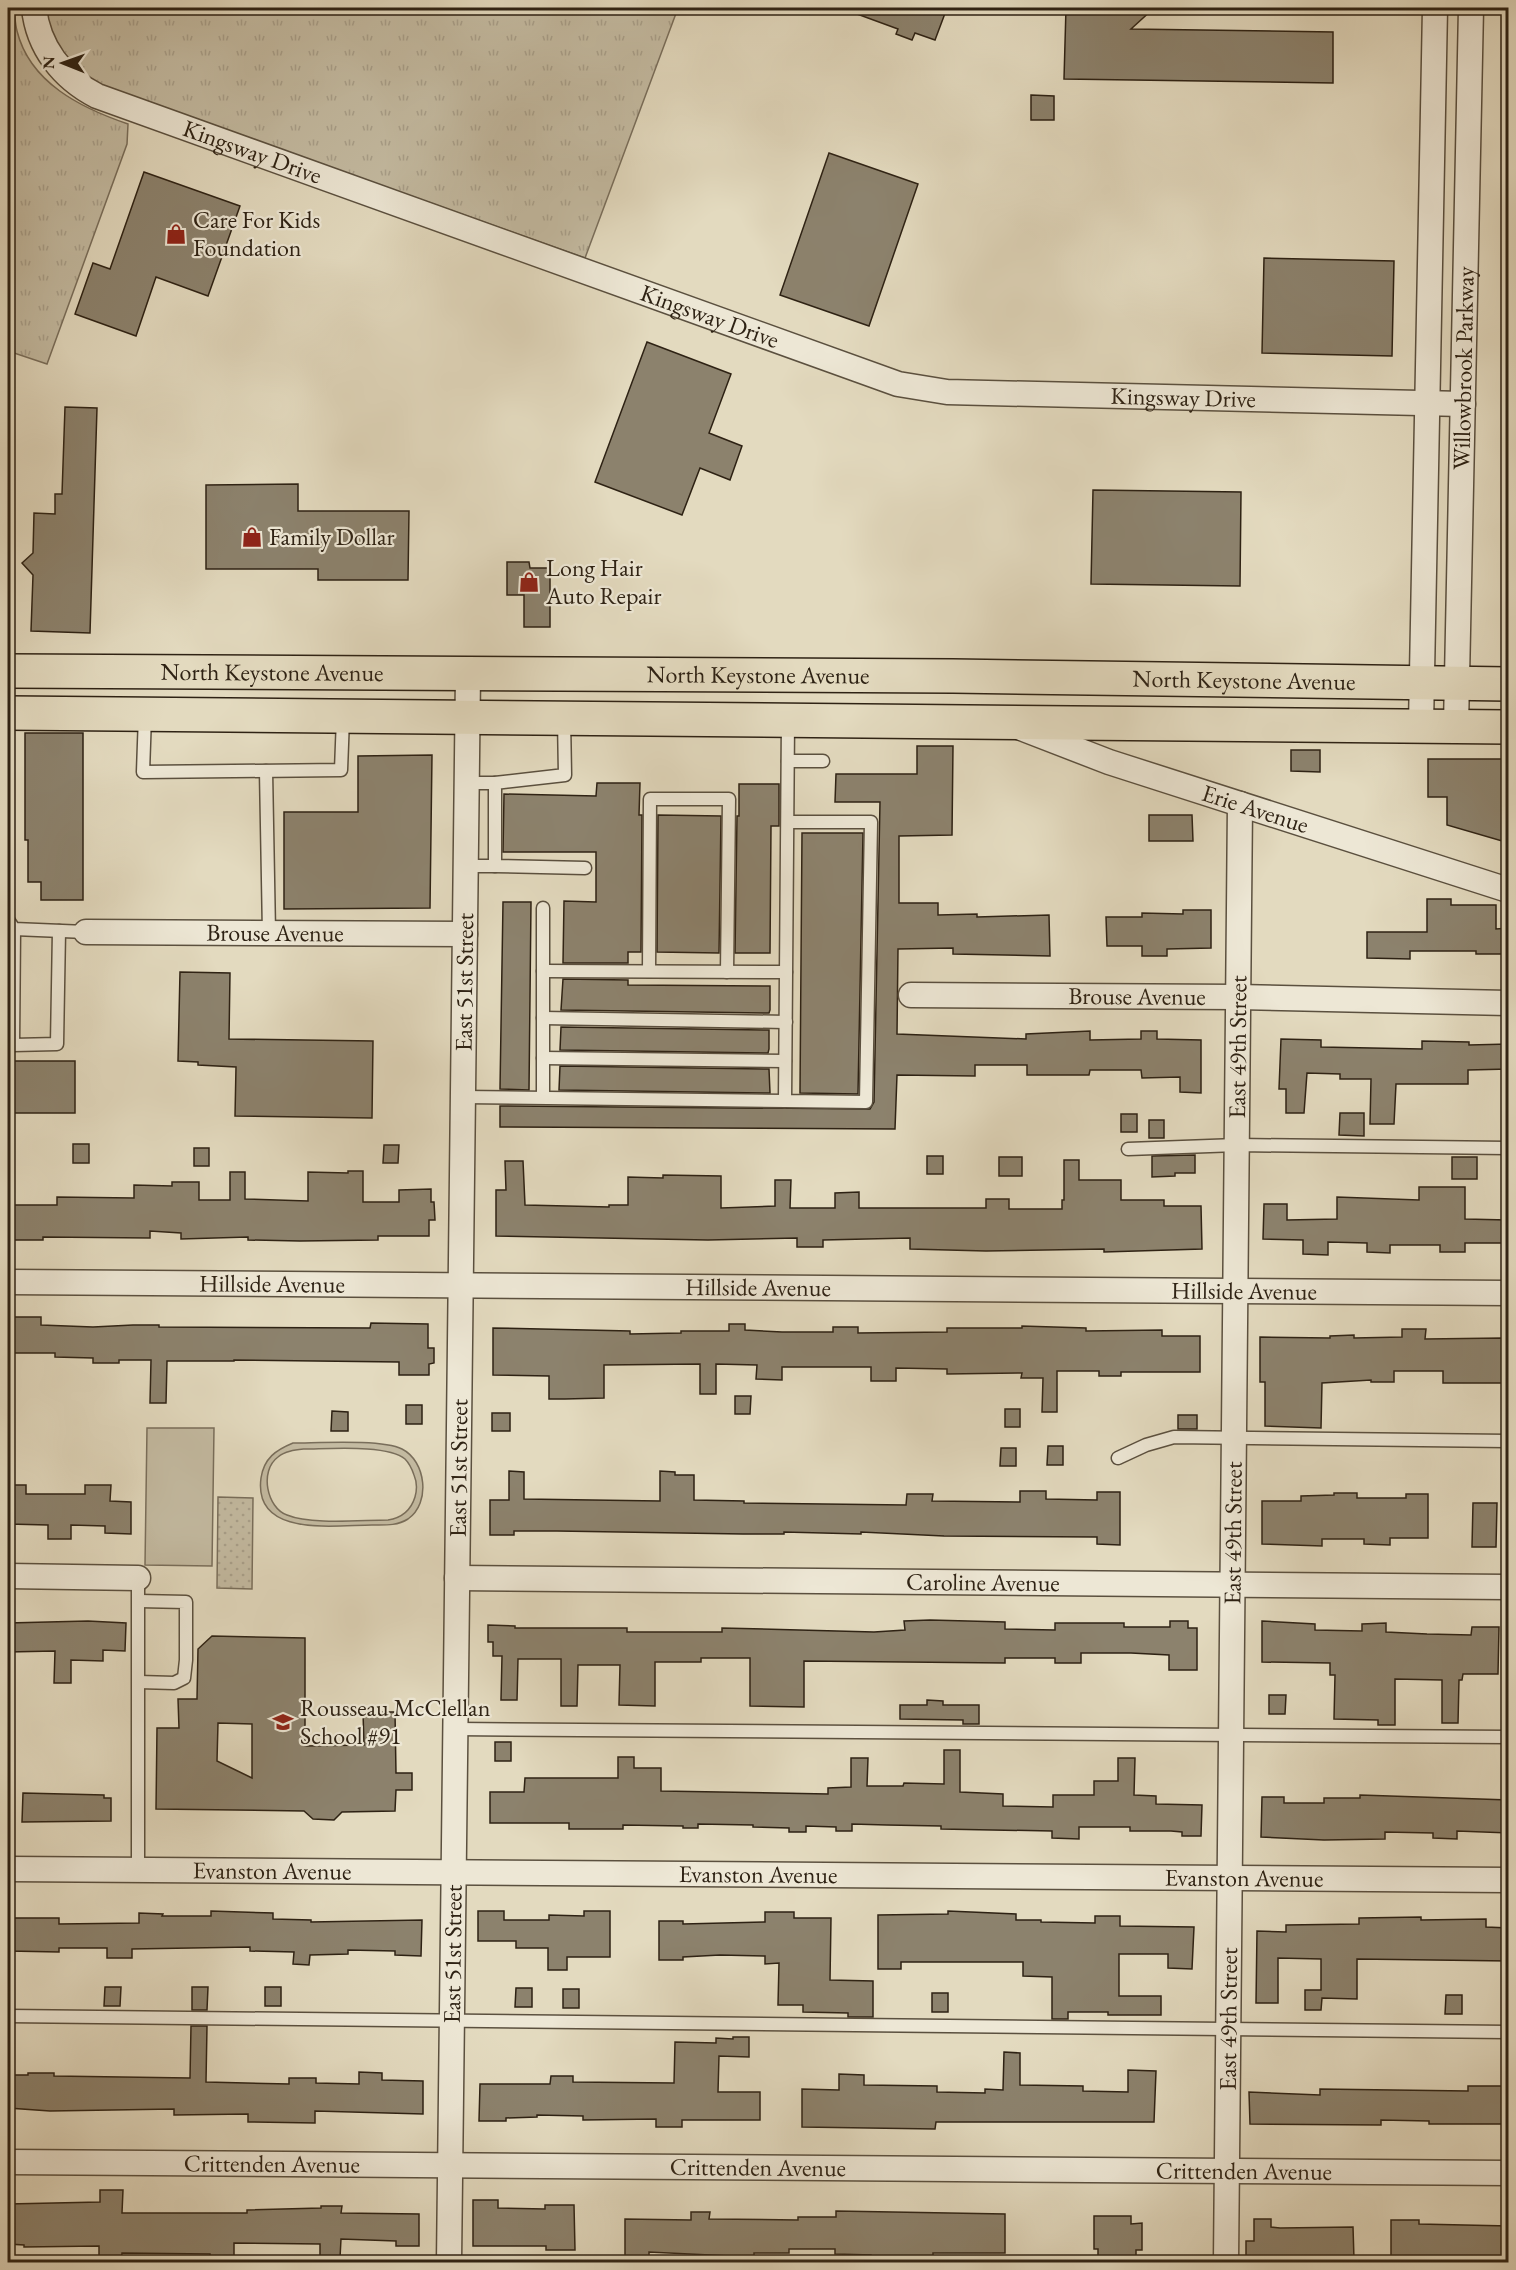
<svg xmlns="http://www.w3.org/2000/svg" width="1516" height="2270" font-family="'EB Garamond',serif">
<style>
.grass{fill:url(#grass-tufts);stroke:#796e5b;stroke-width:1.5}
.park{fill:url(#park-dots);stroke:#796e5b;stroke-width:1.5}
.pitch{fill:#c4bba2;stroke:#796e5b;stroke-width:1.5;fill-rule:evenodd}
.building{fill:#8c826d;stroke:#2e2214;stroke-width:1.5;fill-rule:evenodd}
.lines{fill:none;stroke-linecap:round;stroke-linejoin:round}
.service-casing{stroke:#5b503f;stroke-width:15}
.minor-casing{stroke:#5b503f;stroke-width:27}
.primary-casing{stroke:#2e2214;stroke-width:36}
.service{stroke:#ede7d5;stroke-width:12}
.minor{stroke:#ede7d5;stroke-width:24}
.primary{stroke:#e3dabf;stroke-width:33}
.labels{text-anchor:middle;stroke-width:4.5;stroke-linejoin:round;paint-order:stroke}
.street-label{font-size:24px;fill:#2e2214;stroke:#ede7d5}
.poi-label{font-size:24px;fill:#2e2214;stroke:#ede7d5;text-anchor:start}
</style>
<defs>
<pattern id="grass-tufts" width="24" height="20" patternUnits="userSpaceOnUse" patternTransform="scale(1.5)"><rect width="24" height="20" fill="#c4bba2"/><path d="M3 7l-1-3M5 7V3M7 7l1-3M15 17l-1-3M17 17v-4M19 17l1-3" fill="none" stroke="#a9a08b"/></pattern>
<pattern id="park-dots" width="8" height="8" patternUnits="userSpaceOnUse" patternTransform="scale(1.5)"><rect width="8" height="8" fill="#c4bba2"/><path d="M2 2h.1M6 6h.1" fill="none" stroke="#a9a08b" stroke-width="1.8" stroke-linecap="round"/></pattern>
</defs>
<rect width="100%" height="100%" fill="#e3dabf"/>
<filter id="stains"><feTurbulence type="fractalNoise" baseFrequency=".00333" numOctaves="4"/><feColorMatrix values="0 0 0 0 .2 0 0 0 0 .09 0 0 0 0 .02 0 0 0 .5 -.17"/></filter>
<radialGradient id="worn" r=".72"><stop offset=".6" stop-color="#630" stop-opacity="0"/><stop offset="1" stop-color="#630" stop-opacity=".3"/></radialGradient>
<g class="grass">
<path d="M8,8H14C15,15 15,24 17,31C30,83 81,108 128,124L127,144L47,364L8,351Z"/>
<path d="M45,8H678L585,258L94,83C65,61 50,44 45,8Z"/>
</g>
<path class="park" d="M218,1497L253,1498L252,1589L217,1588Z"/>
<g class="pitch">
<path d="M147,1428H214L212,1566L145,1565Z"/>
<path d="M293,1443C318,1443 382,1439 402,1449C426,1461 431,1503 408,1519C397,1526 385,1525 372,1525C335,1525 253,1538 261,1478C264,1458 276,1450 293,1443ZM304,1449C327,1449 388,1444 405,1459C409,1463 412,1469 414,1475C417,1482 417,1490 415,1497C411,1510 401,1518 388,1520C361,1520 311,1525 287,1515C267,1508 259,1471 278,1457C285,1451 295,1450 304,1449Z"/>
</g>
<g class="building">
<path d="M846,8H947L935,40L915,33L912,40L896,34L898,29L846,10Z"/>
<path d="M1066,8H1154L1131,29L1333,32V83L1064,79Z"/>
<path d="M1031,95L1054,96V120H1031Z"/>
<path d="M829,153L918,184L869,326L780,295Z"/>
<path d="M144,172L240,206L208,296L156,277L136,336L75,314L93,263L110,269Z"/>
<path d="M1264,258L1394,261L1392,356L1262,353Z"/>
<path d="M647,342L731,374L709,433L742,446L730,480L700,468L682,515L595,482Z"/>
<path d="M65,407L97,408L90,633L31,631L33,575L22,563L33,553L34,513L55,514V494H62Z"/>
<path d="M298,484V511H409L408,580H318V569H206V485Z"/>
<path d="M1093,490L1241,492L1240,586L1091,584Z"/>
<path d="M507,562H529L530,568H550V627H524V595H507Z"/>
<path d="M25,733H83V900H41V882H28V840H25Z"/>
<path d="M917,746H953L952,835L899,836V903H938V915L977,914V917L1049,915L1050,956L953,954V948L898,949L897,1034L1026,1039V1034L1090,1031V1040L1141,1039V1031H1157V1039L1201,1040V1093L1180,1092V1077L1142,1078L1141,1070H1090L1089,1075H1027V1065H975V1076L897,1075L895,1129L500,1127V1106L870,1109L874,1102L880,802H835L836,774H917Z"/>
<path d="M1291,750H1320V772L1291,771Z"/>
<path d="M432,755L430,908L284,909V812H358V756Z"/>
<path d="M1428,759H1509V843L1447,825V797H1428Z"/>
<path d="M597,783H640L639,815H642L641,952H628V963H563L564,901L596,902V852H503L504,794L596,796Z"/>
<path d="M739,784H779V826H771L770,953H735L737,816H739Z"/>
<path d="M658,815L721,816L719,953L657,952Z"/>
<path d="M1149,815H1192L1193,841H1149Z"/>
<path d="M802,833H863L858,1094L800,1093Z"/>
<path d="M1427,899H1451V905H1496V929L1509,928V954H1476V951H1410V959L1367,958V932H1427Z"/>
<path d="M503,902H531L529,1090L500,1089Z"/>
<path d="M1183,910H1211V948L1167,949V956H1142V946H1107L1106,917H1142V913L1183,914Z"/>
<path d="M180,972L230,973L229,1039L373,1041L372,1118L235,1116L236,1067L198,1065V1062L178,1061Z"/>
<path d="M563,979L628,980V985L770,986V1010L769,1013L561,1010Z"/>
<path d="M561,1027L769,1030V1049L768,1053L560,1050Z"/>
<path d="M1281,1039L1321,1040V1047L1422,1049V1041L1469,1042V1045L1509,1044V1069L1468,1070V1084H1396L1394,1124H1370L1371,1079H1340V1074L1307,1073L1304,1113H1286V1089H1279Z"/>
<rect x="8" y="1061" width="67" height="52"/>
<path d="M560,1066L769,1069L770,1093L559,1090Z"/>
<path d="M1340,1113H1364V1136L1339,1135Z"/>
<rect x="1121" y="1114" width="16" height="18"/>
<rect x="1149" y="1120" width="15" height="18"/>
<rect x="73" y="1144" width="16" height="19"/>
<path d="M384,1145H399L398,1163H383Z"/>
<rect x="194" y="1148" width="15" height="18"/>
<path d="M1195,1155V1173H1175V1176L1152,1177V1156Z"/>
<rect x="927" y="1156" width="16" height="18"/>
<rect x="999" y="1157" width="23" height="19"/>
<rect x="1452" y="1157" width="25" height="22"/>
<path d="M1064,1160H1079V1180H1121V1200H1164V1206H1201L1202,1249L1104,1252V1249L986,1251L910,1249V1238L823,1240V1247H797V1238L708,1240L496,1236V1190H506L505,1161H523L525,1205L609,1207V1205H628V1177L663,1178V1175L721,1176V1208L775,1206V1180H791L790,1208H835V1193L859,1192V1208H986V1199H1009V1209H1062V1200H1064Z"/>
<path d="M348,1171H363V1202H399V1190L431,1189V1202H434L435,1220H429V1236H378V1240L300,1241L248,1240V1237L181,1239V1233L150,1231V1238L43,1237V1240H8V1205H57V1197L134,1198V1185L172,1186V1182H199V1200H230V1172H245V1199L308,1201V1172L348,1173Z"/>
<path d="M1419,1187H1465V1219L1507,1220V1243H1465V1252H1440V1245H1390V1253L1367,1252V1243L1328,1242V1255L1303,1254V1240L1263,1239L1264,1204H1287V1220L1337,1219V1197L1419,1200Z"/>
<path d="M8,1317H41V1325L93,1327L133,1325H159V1327L370,1328L371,1323L428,1324V1348H434V1363L429,1364V1375H399V1362L234,1360V1361H167L166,1403H150L151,1360H119V1363H93V1358L55,1357V1353H8Z"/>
<path d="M729,1324H745V1330L782,1332H833V1327H858V1333L947,1332V1328H1022V1326L1086,1328V1331L1162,1330V1336H1200V1372H1121V1376H1099V1371H1057V1412H1042L1043,1378H1021L1022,1373L947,1374V1369L896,1368V1381H871V1367H782V1380L756,1379L757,1365L716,1364V1394H700V1364L604,1365V1398L565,1399H549V1376L493,1375V1328L630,1331V1334L681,1333V1331H729Z"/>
<path d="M1402,1329H1426L1425,1339L1502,1338V1383H1443V1371H1394V1382H1371V1380L1322,1383L1321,1428L1265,1426V1382H1260V1337L1330,1338V1336L1354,1335V1338L1402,1337Z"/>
<path d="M735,1396H751L750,1414H735Z"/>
<rect x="406" y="1405" width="16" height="19"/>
<rect x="1005" y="1409" width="15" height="18"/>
<path d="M332,1411L348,1412V1431H331Z"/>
<rect x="492" y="1413" width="18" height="18"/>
<rect x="1178" y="1415" width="19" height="14"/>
<path d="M1048,1446H1063V1465H1047Z"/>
<path d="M1001,1448H1016V1466H1000Z"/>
<path d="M509,1471L524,1472V1499L660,1501V1471L675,1472V1475H694V1500L744,1501V1503L906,1505L907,1494H933L932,1501L1020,1502V1491H1046V1499L1097,1500V1492H1120V1545L1097,1544V1537L944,1536L861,1532V1534L784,1532V1534H743L557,1531H514V1535H490V1500H509Z"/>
<path d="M8,1485H26V1494H85V1485H111L110,1501L131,1502V1534L105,1533V1526L71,1525V1539H48V1525L8,1524Z"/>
<path d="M1334,1493H1357V1498H1406V1494H1428V1538H1390V1545L1364,1544V1539H1322V1546L1262,1544V1501H1301V1496L1334,1495Z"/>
<path d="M1473,1503H1497L1496,1547H1472Z"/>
<path d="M930,1620L1005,1622V1629L1055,1630V1623H1124V1627H1170V1621H1188V1628H1197V1670H1169V1655L1131,1653H1081V1663H1055V1658H1005V1663L804,1661V1707L750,1706V1658H701V1662H655V1706L619,1705L620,1665H578L577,1706H561V1659H518L517,1700H501L502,1656H493V1642H488V1625L515,1626V1628H627V1632H722V1628L874,1632L905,1630L904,1621Z"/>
<path d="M88,1621L126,1623L125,1651L103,1650V1661L71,1660V1683H54L55,1651L8,1652V1623Z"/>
<path d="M1262,1621L1315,1624V1630L1362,1631V1624L1386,1623V1632L1427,1634L1471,1635L1472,1627H1499L1498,1674H1463L1462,1680H1459L1458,1723H1442V1680L1395,1679V1725H1378V1720L1334,1719L1335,1675H1330V1663L1262,1662Z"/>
<path d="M212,1636L305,1638V1746L364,1745L363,1712H395L396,1773H412V1790H396L395,1811L342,1812L334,1820L313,1819L304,1811L156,1809L157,1728H179L178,1699H197L198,1649ZM218,1723L252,1724V1778L217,1761Z"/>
<path d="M1269,1695H1286L1285,1714H1269Z"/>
<path d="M927,1700L943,1701V1705H979V1724H963V1720L900,1719V1705H927Z"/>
<rect x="495" y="1742" width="16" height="19"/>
<path d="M944,1750H960V1792L1003,1794V1806L1053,1807V1795H1094V1781H1118V1758H1135L1134,1795L1156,1796V1804L1202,1805L1201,1836H1182V1832L1171,1831H1130V1827H1079V1839L1052,1838V1831L941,1829V1826L887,1825L852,1824V1831H836V1827L806,1826V1832H789V1828L753,1827V1825L698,1824V1828H683V1826L623,1825V1829H569V1823H490V1792H524L525,1778H618V1757H634V1768H661V1791L828,1794V1788L851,1787V1758H868L867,1786H903L904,1783L944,1784Z"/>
<path d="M23,1793L104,1795V1798H111V1821L22,1822Z"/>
<path d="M1360,1795L1509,1800V1833L1457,1831V1839L1433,1838V1833L1385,1832V1839L1324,1840L1261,1837L1262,1797H1284V1803H1324V1798H1360Z"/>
<path d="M211,1911L273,1913V1919L311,1920V1922L422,1920L421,1956L395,1955V1951L348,1950V1954L310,1955L309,1965L293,1964L294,1952L250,1951V1947L132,1949V1958H107V1948H59V1952L8,1951V1918H59V1924L139,1923V1913L163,1914L162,1916H211Z"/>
<path d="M478,1911H504V1920H549V1915L584,1916V1911H610V1957H567V1970H548V1948H516V1941H478Z"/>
<path d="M948,1911L1016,1914V1920H1041V1922L1095,1923V1916H1120V1926L1194,1927L1192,1969L1168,1968V1954H1119V1996H1161V2015H1108V2012H1068V2019H1052V1977L1023,1976V1962H901V1969H878V1915L948,1914Z"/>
<path d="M765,1912H794V1918H831L830,1980L873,1981V2017H848V2013L803,2012V2005H778L779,1963L765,1964V1956L720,1955L683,1957V1960H659V1921H683V1924L765,1922Z"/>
<path d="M1421,1917V1920L1486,1919V1927L1509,1928V1961L1357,1959V1999L1322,1998L1321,2010H1305V1990H1321V1959L1278,1958V2003H1256L1257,1931L1286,1932V1925L1359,1924V1918Z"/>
<path d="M105,1987H121L120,2006H104Z"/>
<path d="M192,1987H208L207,2010H192Z"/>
<rect x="265" y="1987" width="16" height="19"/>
<path d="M516,1988H532V2007H515Z"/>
<rect x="563" y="1989" width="16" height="19"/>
<rect x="932" y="1993" width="16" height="19"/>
<path d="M1446,1995H1462V2014H1445Z"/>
<path d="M191,2026H207L206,2082L289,2084V2078H316V2083L359,2084V2072L382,2073V2080L423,2081V2114L315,2111V2123L248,2122V2114L174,2115V2109L50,2111L8,2108V2075H28V2073H54V2076L190,2078Z"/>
<path d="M733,2037H749V2057L719,2056L718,2092H760V2120H682V2127H656V2119L583,2120V2116L537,2115V2117L506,2118V2121H479L480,2084H550L551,2076H573V2082L674,2083L675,2042L716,2043V2038L733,2039Z"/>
<path d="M1004,2052L1020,2053V2085L1083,2086V2091L1128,2092V2070L1156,2071L1154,2122H936L935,2129L802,2127V2089L839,2090V2074L864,2075V2085L937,2086V2092L985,2093V2089L1003,2090Z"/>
<path d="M1468,2086H1509V2124H1429V2121L1381,2120V2125L1250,2124L1249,2092L1320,2095V2089L1468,2091Z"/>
<path d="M100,2190H123L122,2213H247V2210L321,2208V2206H342L341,2213L419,2214V2246H396V2241L341,2239L340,2258H320V2244L234,2243V2262H210V2254L122,2253L121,2262H99V2246L24,2247V2245L8,2244V2204L100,2202Z"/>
<path d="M473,2200H498V2208L545,2209V2205H574L575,2250H546V2246H473Z"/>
<path d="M836,2211L1005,2214V2253H933V2258H871V2255L835,2254V2249H789V2253H754V2262H730V2256L649,2252V2262H625V2219L691,2220V2212H710L709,2219L798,2220V2217H836Z"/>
<path d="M1094,2216H1131V2224L1142,2223V2250H1136V2262H1098V2249H1094Z"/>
<path d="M1254,2219H1271V2227L1280,2228L1353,2227L1354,2259L1253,2262V2258H1246V2241H1254Z"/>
<path d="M1391,2220H1419V2224L1509,2226V2262H1391Z"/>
</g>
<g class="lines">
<g class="service-casing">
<g id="service">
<path d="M145,715L143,772L341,770L343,718"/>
<path d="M564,719L565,775L495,783V866L585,868"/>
<path d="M788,720L785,1101L866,1102L871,822H788"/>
<path d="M788,761H823"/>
<path d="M266,771L269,933"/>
<path d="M467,783H495"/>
<path d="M466,866H495"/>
<path d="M8,920L14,929L86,932"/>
<path d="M14,929L13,1045L57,1044L59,931"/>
<path d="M543,971L786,972"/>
<path d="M649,971L650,799H729L727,972"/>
<path d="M543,1018L786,1022"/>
<path d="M543,1058L785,1061"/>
<path d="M463,1097L785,1101"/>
<path d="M543,1097V908"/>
<path d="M1128,1149L1237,1145L1508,1148"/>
<path d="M1118,1458L1146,1445L1174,1437L1508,1441"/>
<path d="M139,1682L174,1683L184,1678L186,1660V1602L139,1601"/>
<path d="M455,1729L1508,1737"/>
<path d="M138,1870V1578"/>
<path d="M8,2016L1508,2032"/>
</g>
</g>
<g class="minor-casing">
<g id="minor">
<path id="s1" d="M34,8C38,47 62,78 97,96L898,384L947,392L1463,404"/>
<path d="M1421,725L1435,8"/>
<path id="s2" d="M1456,726L1471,8"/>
<path id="s3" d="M1021,728L1109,762L1508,890"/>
<path id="s4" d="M86,932L465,934"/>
<path id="s5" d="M911,995L1238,997L1508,1003"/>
<path id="s6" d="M8,1282L1508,1293"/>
<path d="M8,1576L138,1578"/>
<path id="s7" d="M457,1578L1508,1587"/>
<path id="s8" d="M8,1869L1508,1880"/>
<path id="s9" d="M8,2162L1508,2173"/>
<path id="s10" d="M449,2262L468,674"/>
<path id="s11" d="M1226,2262L1240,804"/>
</g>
</g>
<g class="primary-casing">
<g id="primary">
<path id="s12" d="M8,671L953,676L1508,684"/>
<path d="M8,713L1508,727"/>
</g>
</g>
<use href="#service" class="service"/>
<use href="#minor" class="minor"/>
<use href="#primary" class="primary"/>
</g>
<defs>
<g id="shop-bare" transform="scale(1.62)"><path d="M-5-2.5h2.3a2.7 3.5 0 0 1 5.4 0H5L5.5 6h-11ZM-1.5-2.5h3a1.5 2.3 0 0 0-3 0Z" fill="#8f2418" stroke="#ede7d5" stroke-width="2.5" paint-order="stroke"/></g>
<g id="school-bare" transform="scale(1.62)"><path d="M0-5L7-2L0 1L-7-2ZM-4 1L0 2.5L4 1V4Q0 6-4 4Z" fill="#8f2418" stroke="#ede7d5" stroke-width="2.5" paint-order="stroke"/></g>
</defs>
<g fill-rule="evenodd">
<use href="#shop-bare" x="176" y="234"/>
<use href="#shop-bare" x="252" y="537"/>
<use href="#shop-bare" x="529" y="582"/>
<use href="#school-bare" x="283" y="1722"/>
</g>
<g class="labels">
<g class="street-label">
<text dy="8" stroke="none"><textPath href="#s1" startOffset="278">Kingsway Drive</textPath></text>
<text dy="8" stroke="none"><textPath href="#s1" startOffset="764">Kingsway Drive</textPath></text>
<text dy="8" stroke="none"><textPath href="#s2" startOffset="358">Willowbrook Parkway</textPath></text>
<text dy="8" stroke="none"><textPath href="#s1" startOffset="1250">Kingsway Drive</textPath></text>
<text dy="8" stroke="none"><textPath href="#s12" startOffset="264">North Keystone Avenue</textPath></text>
<text dy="8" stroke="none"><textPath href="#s12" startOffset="750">North Keystone Avenue</textPath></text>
<text dy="8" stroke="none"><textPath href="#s12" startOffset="1236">North Keystone Avenue</textPath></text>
<text dy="8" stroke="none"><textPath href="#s3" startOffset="248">Erie Avenue</textPath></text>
<text dy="8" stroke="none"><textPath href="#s4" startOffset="189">Brouse Avenue</textPath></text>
<text dy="8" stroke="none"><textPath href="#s10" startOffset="1280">East 51st Street</textPath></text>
<text dy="8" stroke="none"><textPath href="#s5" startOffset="226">Brouse Avenue</textPath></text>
<text dy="8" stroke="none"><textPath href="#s11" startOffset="1215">East 49th Street</textPath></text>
<text dy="8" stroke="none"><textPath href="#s6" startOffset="264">Hillside Avenue</textPath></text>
<text dy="8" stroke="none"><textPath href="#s6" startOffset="750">Hillside Avenue</textPath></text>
<text dy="8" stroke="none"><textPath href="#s6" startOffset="1236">Hillside Avenue</textPath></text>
<text dy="8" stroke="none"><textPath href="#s10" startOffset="794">East 51st Street</textPath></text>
<text dy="8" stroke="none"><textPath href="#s11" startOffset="729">East 49th Street</textPath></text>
<text dy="8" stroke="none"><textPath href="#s7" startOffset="526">Caroline Avenue</textPath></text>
<text dy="8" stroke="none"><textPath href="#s8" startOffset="264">Evanston Avenue</textPath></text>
<text dy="8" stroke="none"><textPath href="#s8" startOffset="750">Evanston Avenue</textPath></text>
<text dy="8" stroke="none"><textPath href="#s8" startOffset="1236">Evanston Avenue</textPath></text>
<text dy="8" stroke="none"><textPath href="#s10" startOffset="308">East 51st Street</textPath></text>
<text dy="8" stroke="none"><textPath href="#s11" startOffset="243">East 49th Street</textPath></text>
<text dy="8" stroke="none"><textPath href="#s9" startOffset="264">Crittenden Avenue</textPath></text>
<text dy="8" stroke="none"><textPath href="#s9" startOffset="750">Crittenden Avenue</textPath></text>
<text dy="8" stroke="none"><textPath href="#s9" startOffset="1236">Crittenden Avenue</textPath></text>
</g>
<g class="poi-label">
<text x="193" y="228">Care For Kids<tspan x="193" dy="28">Foundation</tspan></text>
<text x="269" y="545">Family Dollar</text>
<text x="546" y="576">Long Hair<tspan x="546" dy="28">Auto Repair</tspan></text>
<text x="300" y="1716">Rousseau McClellan<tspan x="300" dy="28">School #91</tspan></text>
</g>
</g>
<rect width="1516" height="2270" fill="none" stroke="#e3dabf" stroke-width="30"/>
<rect x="9" y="9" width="1498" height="2252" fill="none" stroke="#2e2214" stroke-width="3"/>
<rect x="15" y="15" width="1486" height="2240" fill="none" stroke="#2e2214" stroke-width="1.5"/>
<g transform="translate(63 63) rotate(271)" stroke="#ede7d5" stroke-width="4.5" paint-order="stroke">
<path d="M0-4.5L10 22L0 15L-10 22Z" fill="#2e2214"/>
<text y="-9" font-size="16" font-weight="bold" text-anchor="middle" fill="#2e2214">N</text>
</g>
<rect width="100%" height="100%" filter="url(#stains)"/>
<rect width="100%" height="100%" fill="url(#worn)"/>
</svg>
